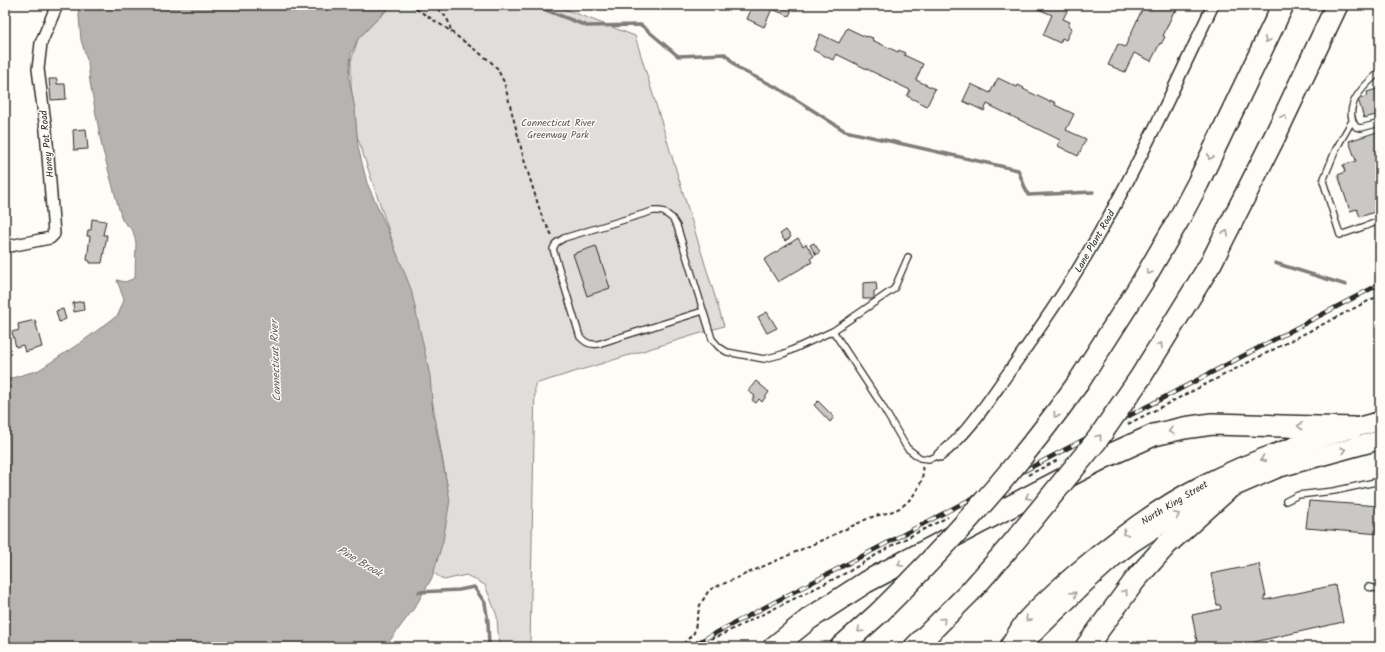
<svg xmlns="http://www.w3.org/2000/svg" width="1385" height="652" font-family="Kalam,sans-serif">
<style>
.green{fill:#dfdeda;stroke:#858482}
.water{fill:#b5b4b1;stroke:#7e7d7b}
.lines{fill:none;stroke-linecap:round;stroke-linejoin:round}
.stream{stroke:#7e7d7b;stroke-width:3.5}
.building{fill:#c9c8c4;stroke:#2b2b2b}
.service-casing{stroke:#2b2b2b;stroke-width:8}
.minor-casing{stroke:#2b2b2b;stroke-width:14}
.primary-casing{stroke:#2b2b2b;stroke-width:21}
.motorway-casing{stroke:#2b2b2b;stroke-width:24}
.path{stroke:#2b2b2b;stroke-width:2;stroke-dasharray:4 3;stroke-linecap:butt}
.service{stroke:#fdfcf7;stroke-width:5.5}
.minor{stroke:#fdfcf7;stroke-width:11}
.primary{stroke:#fdfcf7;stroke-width:18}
.motorway{stroke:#fdfcf7;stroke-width:21}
.rail-casing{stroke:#2b2b2b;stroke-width:4.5}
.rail{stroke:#fdfcf7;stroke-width:3;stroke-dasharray:9;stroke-linecap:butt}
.motorway-bridge-casing{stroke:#2b2b2b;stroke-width:24;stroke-linecap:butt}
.motorway-bridge{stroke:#fdfcf7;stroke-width:21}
.oneway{stroke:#9e9e9b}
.labels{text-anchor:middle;stroke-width:3;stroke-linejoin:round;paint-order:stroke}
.park-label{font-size:10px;fill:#585857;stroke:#fdfcf7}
.street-label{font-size:10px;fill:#2b2b2b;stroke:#fdfcf7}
.water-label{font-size:11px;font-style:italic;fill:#5b5b5a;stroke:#fdfcf7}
</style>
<rect width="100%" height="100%" fill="#fdfcf7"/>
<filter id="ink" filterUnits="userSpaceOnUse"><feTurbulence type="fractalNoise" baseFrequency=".025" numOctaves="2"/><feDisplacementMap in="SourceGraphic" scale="8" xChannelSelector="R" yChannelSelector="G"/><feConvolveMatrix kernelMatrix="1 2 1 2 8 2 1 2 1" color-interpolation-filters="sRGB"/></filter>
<g filter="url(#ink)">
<path class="green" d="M393,5H554L635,36L724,326L535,384L530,647H499L497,616L485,585L466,575L444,580L428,569L444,530L447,485L422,342L393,243L357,136L351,86V61L358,39L373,23Z"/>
<path class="water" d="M78,5H393L383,13L358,39L351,54L349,78L355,109L358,147L367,183L384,221L411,289L430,376L433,413L450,500L443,541L432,578L415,607L385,647H5V380L39,370L83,341L118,315L124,300L117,280L125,282L135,278L136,243L133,231L122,220L102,147L90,82L88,63L81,40Z"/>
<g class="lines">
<g class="stream">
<path d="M533,5L587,26L641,25L678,56L725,54L739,69L778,88L845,131L1018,170L1028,195L1093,192"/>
<path d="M1275,263L1346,285"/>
<path d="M419,592L459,590L474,587L485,603L488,622L489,647"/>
</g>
</g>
<g class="building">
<path d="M753,5H794L789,16L772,9L764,27L747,19Z"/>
<path d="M1037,5H1070L1063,19L1070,22L1068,26L1072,28L1066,40L1062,38L1060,43L1043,35L1052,15L1036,8Z"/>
<path d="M1144,5H1179L1176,12L1174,11L1163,36L1165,37L1161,44L1160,43L1151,61L1134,53L1125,72L1108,65L1118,44L1125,47Z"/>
<path d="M847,28L866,37L867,36L873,38L872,40L898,52L899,50L905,53L904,55L923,64L916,80L935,89L927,106L907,96L910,90L836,54L833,60L813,50L820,34L839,43Z"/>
<path d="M998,78L1017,87L1018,85L1024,88L1023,89L1050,102V100L1056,103L1055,105L1074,114L1066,130L1086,139L1078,156L1058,146L1060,140L987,104L984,111L963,101L971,84L990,93Z"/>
<path d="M49,79H57V84H65L66,99L51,100Z"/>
<path d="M1380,88V114L1364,118L1358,99L1368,96L1367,92Z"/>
<path d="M86,129L88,149L74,150L73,130Z"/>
<path d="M1380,131V210L1360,217L1357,209L1350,211L1338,175L1345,172L1343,165L1356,161L1349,141Z"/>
<path d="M92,219L106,221L103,235H107L102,263H90V261L87,260L90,236H87L88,230H91Z"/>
<path d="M786,230L791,237L785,241L780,234Z"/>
<path d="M798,238L803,246L806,244L814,256L810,259L812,262L778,282L764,260Z"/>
<path d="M814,243L820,252L816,255L810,245Z"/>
<path d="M596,246L610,288L587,296L573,254Z"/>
<path d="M876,282L877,291H874V299H863V283Z"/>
<path d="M83,301L84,310L74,312L73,303Z"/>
<path d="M63,309L66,319L59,322L56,311Z"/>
<path d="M767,312L777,328L767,333L758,317Z"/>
<path d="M35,320L42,347L25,352L23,345L16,347L12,332L19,330L18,324Z"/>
<path d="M756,381L769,392L762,402L759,399L756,403L752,400L755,396L748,391Z"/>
<path d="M818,401L834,417L830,422L814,405Z"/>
<path d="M1309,501L1380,506V534L1306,528Z"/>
<path d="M1259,564L1266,596H1264L1265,600L1335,585L1343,622L1232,647H1198L1192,615L1221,609L1220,605H1217L1211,574Z"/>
</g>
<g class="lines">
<g class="service-casing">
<g id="service">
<path d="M1380,72C1365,84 1341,106 1356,127L1361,128L1380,123"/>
<path d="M1352,121L1336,149L1323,181L1340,235L1380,221"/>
<path d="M703,311L598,344C590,345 586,343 580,337L553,249L556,243L564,238L653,211H659L664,212L672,218L677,226L712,339L719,347L727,352L764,359L783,354L833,331L881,404L907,448L920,458L929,459L940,455"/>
<path d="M833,331L894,289L908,257"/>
<path d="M1286,501L1298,495L1334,491L1380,481"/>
<path d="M1368,587L1380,589"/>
</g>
</g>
<g class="minor-casing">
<g id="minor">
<path d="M5,247L50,238L54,234L46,130L38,69L41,43L57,5"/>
<path d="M940,455C968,434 988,401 1009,372C1033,338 1057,304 1078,269C1130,185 1171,94 1213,5"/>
</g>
</g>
<g class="primary-casing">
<g id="primary">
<path d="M1009,647C1014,639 1019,629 1025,621C1042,602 1063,584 1082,568C1120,536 1160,506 1204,484C1257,457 1322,436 1380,421"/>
<path d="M1013,647L1035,632L1085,583L1114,557L1132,543L1166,521L1227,490L1278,468L1380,440"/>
</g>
</g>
<g class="motorway-casing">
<g id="motorway">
<path d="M1140,378L1211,263L1274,138L1337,5"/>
<path d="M1078,383L1143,281L1179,219L1198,183L1283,5"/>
<path d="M774,647L809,619L866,582L1103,458L1154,435L1184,428L1212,424L1353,428"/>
<path d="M841,647L879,613"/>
<path d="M915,647L970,592L1013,543"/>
<path d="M1086,647L1136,579L1167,544L1227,490"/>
</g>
</g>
<g class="path">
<path d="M410,5L446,28L490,61L497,68L504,82L525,163L542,217L553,237"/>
<path d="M432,5C444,14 449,17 451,32"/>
<path d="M1128,424L1380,295"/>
<path d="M1028,475L1060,459"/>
<path d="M683,644L694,633L700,605L709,590C762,567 815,544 867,519C878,514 890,514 901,507C913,499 926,481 922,467"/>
<path d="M648,647C671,646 694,643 717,637L848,572L891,546L948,517"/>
</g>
<use href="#service" class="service"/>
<use href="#minor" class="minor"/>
<use href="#primary" class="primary"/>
<use href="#motorway" class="motorway"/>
<g class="rail-casing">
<path id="rail" d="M689,647L1380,284"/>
</g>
<use href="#rail" class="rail"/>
<g class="motorway-bridge-casing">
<g id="motorway-bridge">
<path d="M1013,543L1097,440L1140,378"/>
<path d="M879,613C952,541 1019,466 1078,383"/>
</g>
</g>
<use href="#motorway-bridge" class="motorway-bridge"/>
</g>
<defs><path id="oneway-chevron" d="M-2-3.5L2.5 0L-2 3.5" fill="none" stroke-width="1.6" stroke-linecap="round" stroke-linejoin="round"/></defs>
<g class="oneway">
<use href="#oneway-chevron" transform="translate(1267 40) rotate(116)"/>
<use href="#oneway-chevron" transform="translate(1284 117) rotate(-65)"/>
<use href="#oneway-chevron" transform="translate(1210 157) rotate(116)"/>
<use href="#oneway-chevron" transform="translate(1226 233) rotate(-63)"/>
<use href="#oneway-chevron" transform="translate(1149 272) rotate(121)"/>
<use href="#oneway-chevron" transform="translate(1160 345) rotate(-58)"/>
<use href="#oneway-chevron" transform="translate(1056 415) rotate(126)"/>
<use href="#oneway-chevron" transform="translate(1300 426) rotate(-178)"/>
<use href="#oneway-chevron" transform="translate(1171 431) rotate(165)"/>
<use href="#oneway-chevron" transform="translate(1099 437) rotate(-53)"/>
<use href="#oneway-chevron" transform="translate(1343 450) rotate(-16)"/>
<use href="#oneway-chevron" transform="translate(1263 459) rotate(159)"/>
<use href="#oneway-chevron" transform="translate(1028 497) rotate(153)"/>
<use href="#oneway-chevron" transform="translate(1177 515) rotate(-27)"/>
<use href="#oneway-chevron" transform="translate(1125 533) rotate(145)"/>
<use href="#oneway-chevron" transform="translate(900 564) rotate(153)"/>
<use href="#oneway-chevron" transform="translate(1125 592) rotate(-54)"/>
<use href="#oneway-chevron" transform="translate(1074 594) rotate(-44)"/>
<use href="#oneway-chevron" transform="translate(1028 619) rotate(133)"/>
<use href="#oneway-chevron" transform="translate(943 620) rotate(-46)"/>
<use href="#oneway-chevron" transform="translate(860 630) rotate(138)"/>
</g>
</g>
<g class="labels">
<g class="park-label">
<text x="558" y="126">Connecticut River<tspan x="558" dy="12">Greenway Park</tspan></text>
</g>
<g class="street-label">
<text transform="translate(46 144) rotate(-96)" y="4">Honey Pot Road</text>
<text transform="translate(1094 241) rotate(-60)" y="4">Lane Plant Road</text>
<text transform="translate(1174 502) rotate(-31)" y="4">North King Street</text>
</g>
<g class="water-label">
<text transform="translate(275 361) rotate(-92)" y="4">Connecticut River</text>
<text transform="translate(360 561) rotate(31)" y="4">Pine Brook</text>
</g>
</g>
<rect width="1385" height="652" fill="none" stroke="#fdfcf7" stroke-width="20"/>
<rect x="10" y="10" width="1365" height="632" fill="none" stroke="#2b2b2b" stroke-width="1.5" filter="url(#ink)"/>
</svg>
